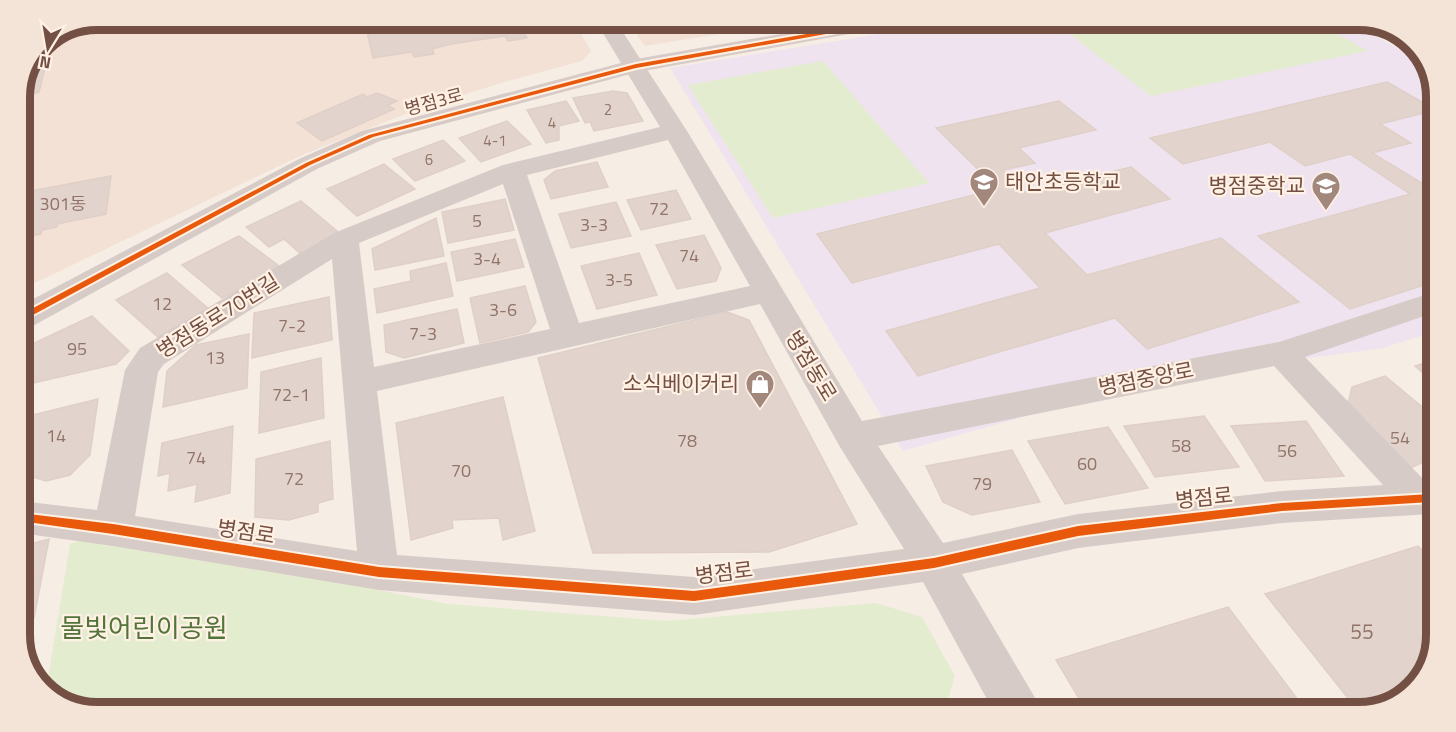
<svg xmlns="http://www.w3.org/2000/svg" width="1456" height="732" font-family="'Titillium Web','Noto Sans KR',sans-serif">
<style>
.residential{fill:#f2e1d4}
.education{fill:#efe3f0}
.green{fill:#e3ecce}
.building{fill:#e2d4cc;stroke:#dfcfc7;stroke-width:1.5}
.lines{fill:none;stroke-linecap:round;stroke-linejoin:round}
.street{fill:#d7cbc8;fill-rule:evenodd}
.secondary{fill:#d7cbc8;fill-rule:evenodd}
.cycleway-casing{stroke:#fff1e4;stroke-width:4}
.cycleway{fill:#e8590c;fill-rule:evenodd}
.labels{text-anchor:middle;stroke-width:4.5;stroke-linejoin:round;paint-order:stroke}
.far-number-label{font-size:15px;fill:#917368}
.far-street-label{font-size:18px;fill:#745044;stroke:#fff1e4}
.number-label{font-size:18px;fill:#917368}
.poi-label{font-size:21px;fill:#745044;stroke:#fff1e4;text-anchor:end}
.street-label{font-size:21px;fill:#745044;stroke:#fff1e4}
.near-number-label{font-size:21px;fill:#917368}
.near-park-label{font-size:26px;fill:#52743a;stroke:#fff1e4}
.rim{fill:none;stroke:#745044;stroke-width:8}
</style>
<rect width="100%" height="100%" fill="#f6ede5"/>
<g class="residential">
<path d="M97,20H573L591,51L582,61L501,83L413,111L302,155L20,290V92L43,42Z"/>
<path d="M626,20H804L645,46Z"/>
</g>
<path class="education" d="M966,20H1345L1427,64L1436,92L1433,332L1383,348L1159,378L903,451L670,68Z"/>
<g class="green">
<path d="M1051,20H1313L1368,51L1151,96Z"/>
<path d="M823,61L929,183L773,218L688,85Z"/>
<path d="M100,534L448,604L668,621L876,603L922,617L955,676L948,699L908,712H97L63,705L46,690L70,544Z"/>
</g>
<g class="building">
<path d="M442,20H558L561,25L524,33L527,38L508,41L505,36L451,44L432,49L434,54L414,57L412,52L373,58L367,32Z"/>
<path d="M46,64L39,92L20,96L32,66Z"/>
<path d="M1387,82L1436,110L1380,124L1411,143L1372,153L1435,191L1434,282L1350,309L1258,236L1410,194L1350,154L1305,166L1270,142L1183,164L1150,138Z"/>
<path d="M613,91L627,93L643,121L594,131L590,122L585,123L573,98Z"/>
<path d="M377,93L397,101L388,105L394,109L322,141L297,123L363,94L367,97Z"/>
<path d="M566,101L579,121L559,126V140L546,143L527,110Z"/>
<path d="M1059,101L1096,130L1019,148L1035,163L1003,170L1026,193L1131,167L1170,199L1045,233L1087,275L1221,238L1299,302L1147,349L1115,318L918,376L886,331L1040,288L999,244L852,283L817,234L998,189L936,128Z"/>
<path d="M507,121L531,144L481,162L459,138Z"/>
<path d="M443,140L465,161L415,181L393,159Z"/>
<path d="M597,162L608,187L551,199L544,180L555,171Z"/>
<path d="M384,164L415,189L357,216L327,189Z"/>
<path d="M111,176L106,214L57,224V227L42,230L41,234L24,237L26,230L20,232V193Z"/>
<path d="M676,190L691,219L641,230L627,200Z"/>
<path d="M505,199L514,230L448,243L442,212Z"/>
<path d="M301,201L342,235L302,255L284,239L269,247L246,227Z"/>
<path d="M616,202L631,236L571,248L559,214Z"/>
<path d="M436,218L444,256L375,270L372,249Z"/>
<path d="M704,235L721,268L716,281L677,289L656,245Z"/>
<path d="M239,236L279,266L222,298L182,265Z"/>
<path d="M515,239L524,267L457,281L451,252Z"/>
<path d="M639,253L657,295L597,309L581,266Z"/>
<path d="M446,263L453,296L377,313L374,289L411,281L410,271Z"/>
<path d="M167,273L209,309L158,337L116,300Z"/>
<path d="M525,286L536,322L528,332L480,343L470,298Z"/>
<path d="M329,297L332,340L252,358L254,313Z"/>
<path d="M457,309L464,343L404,358L386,352L384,325Z"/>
<path d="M727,312L749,320L857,524L769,552L593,553L538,358Z"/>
<path d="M92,316L129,351L116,364L20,386L28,346Z"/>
<path d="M249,334L247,388L163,407L167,371L196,345Z"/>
<path d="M321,358L324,418L259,433L261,372Z"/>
<path d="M1433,360L1432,381L1415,366Z"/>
<path d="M1385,376L1432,415L1431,459L1405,470L1345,416L1352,387Z"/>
<path d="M503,397L535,531L503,540L499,518L452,520L453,528L411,540L396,423Z"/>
<path d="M98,399L90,455L70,475L46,481L20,473V418Z"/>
<path d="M1204,416L1239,467L1155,477L1124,426Z"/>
<path d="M1306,421L1344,476L1265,481L1231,426Z"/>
<path d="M233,426L230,493L195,502L197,484L168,491L170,473L158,476L162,443Z"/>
<path d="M1108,427L1148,488L1065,504L1028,441Z"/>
<path d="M330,441L333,499L318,503V512L289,520L255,517L256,459Z"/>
<path d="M1012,450L1040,502L972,515L943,502L926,466Z"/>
<path d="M49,539L34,618L20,622V544L27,545Z"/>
<path d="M1418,546L1430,558L1429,669L1402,700L1359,712L1265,594Z"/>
<path d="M1228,607L1307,712H1087L1056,660Z"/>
</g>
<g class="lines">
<path class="street" d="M595,20H615L687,131L862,421L1279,342L1434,292L1433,313L1305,357L1427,483L1431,482V514L1282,523L1078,548L962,574L1034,696L1040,712H994L923,582L694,615L379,590L113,546L20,533V501L97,510L125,370L140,348L334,233L503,165L660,127ZM668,140L750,286L579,323L527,175ZM503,184L550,329L374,367L359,243ZM332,259L357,551L135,516L158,372L164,364ZM760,304L840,447L904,549L694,577L397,555L377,391ZM1274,366L1383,485L1282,491L1078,514L943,543L878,446Z"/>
<g class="secondary">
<path d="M861,20H903L900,24L893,26L638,72L380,141L317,169L31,327L20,330V306L299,159L362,131L636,59Z"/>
<path d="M1382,25L1393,27L1400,34L1388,33L1380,27Z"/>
</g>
<g class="cycleway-casing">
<g id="cycleway">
<path d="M886,20H896L893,22L636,68L373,137L310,165L20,322V315L306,163L369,135L636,64Z"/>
<path d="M1431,494V502L1282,511L1078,536L934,568L694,601L379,577L113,534L20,521V513L113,524L379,567L694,591L934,558L1078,526L1282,503Z"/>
</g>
</g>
<use href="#cycleway" class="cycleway"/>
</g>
<defs>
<g id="school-pin" transform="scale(1.5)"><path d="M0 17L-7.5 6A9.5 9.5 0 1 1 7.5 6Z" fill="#a2877c" stroke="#fff1e4"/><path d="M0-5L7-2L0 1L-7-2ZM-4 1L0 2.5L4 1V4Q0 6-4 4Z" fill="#fff"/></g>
<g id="shop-pin" transform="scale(1.5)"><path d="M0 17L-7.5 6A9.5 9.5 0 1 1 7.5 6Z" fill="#a2877c" stroke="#fff1e4"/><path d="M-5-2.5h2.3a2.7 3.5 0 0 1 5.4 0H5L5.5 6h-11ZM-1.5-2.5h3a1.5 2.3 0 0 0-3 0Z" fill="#fff"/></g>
</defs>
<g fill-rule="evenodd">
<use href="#school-pin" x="984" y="182"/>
<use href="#school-pin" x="1326" y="186"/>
<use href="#shop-pin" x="760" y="384"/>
</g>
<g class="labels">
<g class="far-number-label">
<text x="608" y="115">2</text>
<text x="552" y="128">4</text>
<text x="495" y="146">4-1</text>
<text x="429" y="165">6</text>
</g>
<g class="far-street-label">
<text transform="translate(434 102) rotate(-15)" y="6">병점3로</text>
</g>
<g class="number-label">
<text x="63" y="210">301동</text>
<text x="659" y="215">72</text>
<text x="477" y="227">5</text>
<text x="594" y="231">3-3</text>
<text x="689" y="262">74</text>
<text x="487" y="265">3-4</text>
<text x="619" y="286">3-5</text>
<text x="162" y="310">12</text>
<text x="503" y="316">3-6</text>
<text x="292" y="332">7-2</text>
<text x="423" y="340">7-3</text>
<text x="77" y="355">95</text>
<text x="215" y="364">13</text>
<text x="291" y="401">72-1</text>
<text x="56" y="442">14</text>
<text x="1400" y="444">54</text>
<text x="687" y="447">78</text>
<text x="1181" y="452">58</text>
<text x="1287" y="457">56</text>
<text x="196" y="464">74</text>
<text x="1087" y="470">60</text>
<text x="461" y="477">70</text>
<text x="294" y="485">72</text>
<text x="982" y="490">79</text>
</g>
<g class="poi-label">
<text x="1005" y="189" text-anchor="start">태안초등학교</text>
<text x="1305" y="193">병점중학교</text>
<text x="739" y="391">소식베이커리</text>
</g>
<g class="street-label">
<text transform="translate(218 316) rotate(-32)" y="7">병점동로70번길</text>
<text transform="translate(811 366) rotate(59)" y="7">병점동로</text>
<text transform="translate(1146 379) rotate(-11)" y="7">병점중앙로</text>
<text transform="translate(1204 498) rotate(-6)" y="7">병점로</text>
<text transform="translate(246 532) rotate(9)" y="7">병점로</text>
<text transform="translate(724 573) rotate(-7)" y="7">병점로</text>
</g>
<g class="near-number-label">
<text x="1362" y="639">55</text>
</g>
<g class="near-park-label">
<text x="144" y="637">물빛어린이공원</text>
</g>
</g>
<path d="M0 0H1456V732H0ZM97 30H1359A67 67 0 0 1 1426 97V635A67 67 0 0 1 1359 702H97A67 67 0 0 1 30 635V97A67 67 0 0 1 97 30Z" fill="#f4e4d7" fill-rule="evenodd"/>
<path class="rim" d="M97 30H1359A67 67 0 0 1 1426 97V635A67 67 0 0 1 1359 702H97A67 67 0 0 1 30 635V97A67 67 0 0 1 97 30Z"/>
<g transform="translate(48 48) rotate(191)" stroke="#fff1e4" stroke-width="4.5" paint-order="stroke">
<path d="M0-4.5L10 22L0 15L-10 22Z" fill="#745044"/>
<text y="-9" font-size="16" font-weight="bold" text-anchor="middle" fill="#745044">N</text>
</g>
</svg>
